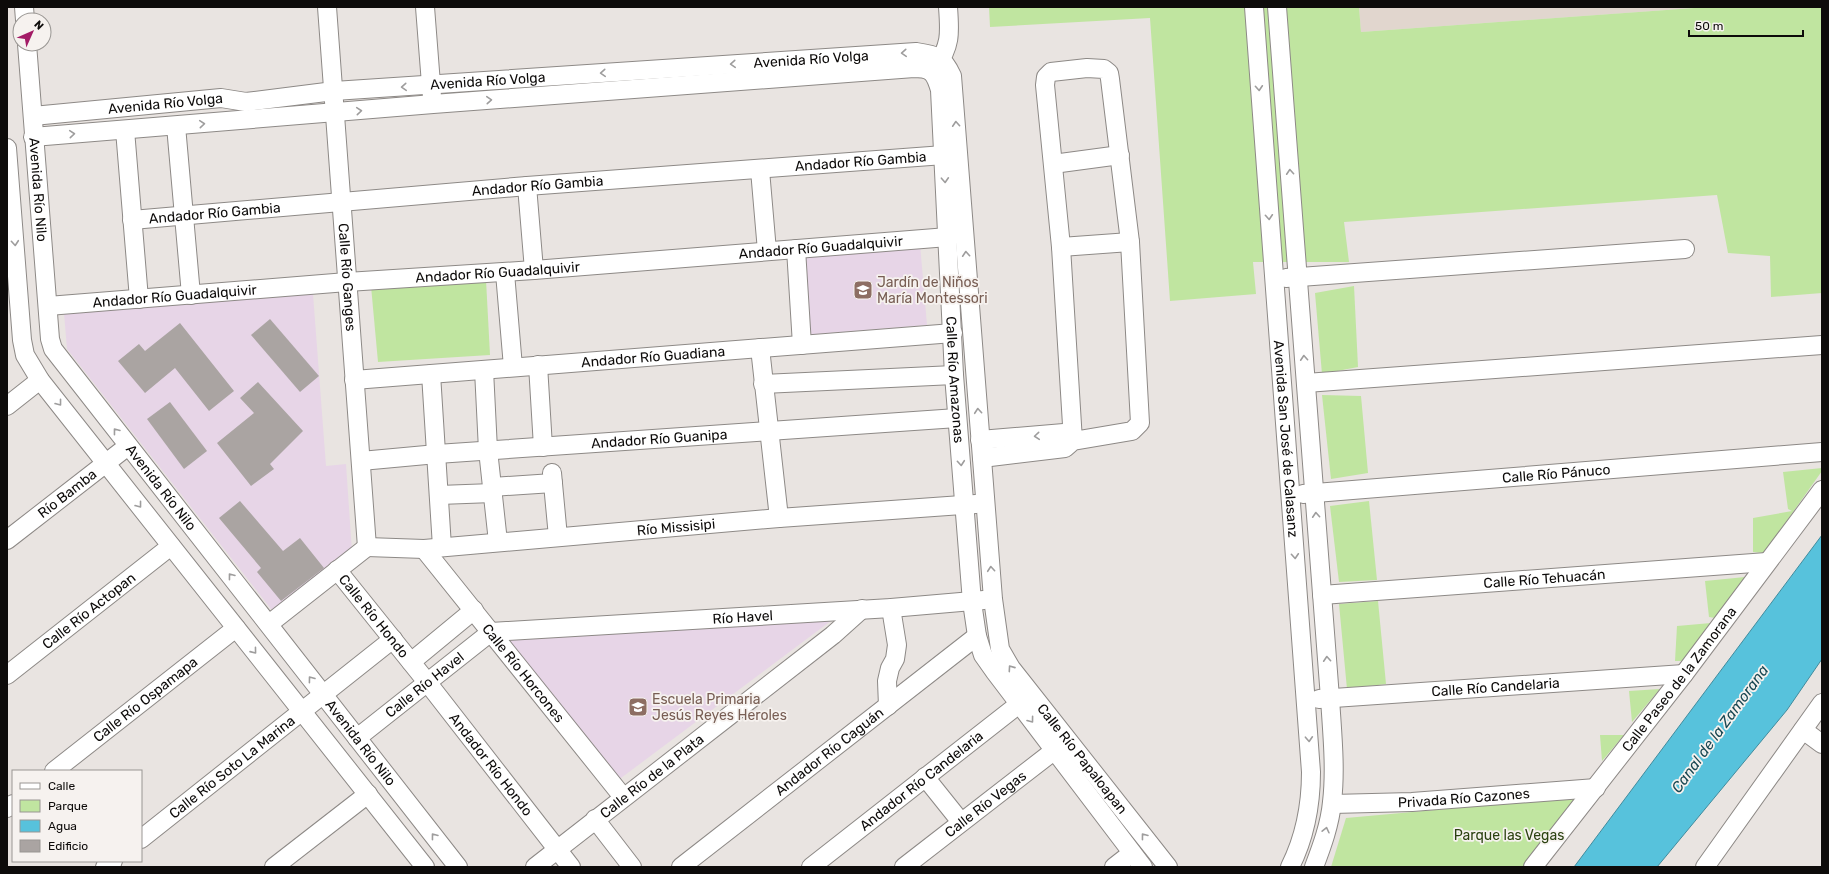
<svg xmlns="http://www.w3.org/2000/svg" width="1829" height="874" font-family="Rubik,sans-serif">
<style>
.built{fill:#e1d6ce}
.education{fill:#e7d5e7}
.green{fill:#c0e5a0}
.water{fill:#57c2dc;stroke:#418b9d}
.building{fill:#aaa4a2}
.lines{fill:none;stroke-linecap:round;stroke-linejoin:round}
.minor-casing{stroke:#8d8986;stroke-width:20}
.minor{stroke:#fff;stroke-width:18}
.oneway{stroke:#9e9d9d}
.labels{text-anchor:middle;stroke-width:3.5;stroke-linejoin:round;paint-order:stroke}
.street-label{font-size:14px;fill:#0d0b0a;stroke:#f6f2ef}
.education-label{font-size:14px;fill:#785e54;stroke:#f6f2ef;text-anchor:start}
.park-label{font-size:14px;fill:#2b4210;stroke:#f6f2ef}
.water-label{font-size:15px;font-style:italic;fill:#194853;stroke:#f6f2ef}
</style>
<rect width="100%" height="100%" fill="#e9e4e1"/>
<path class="built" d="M1359,7H1708L1361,32Z"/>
<g class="education">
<path d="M920,244L927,325L806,335L799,254Z"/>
<path d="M313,294L326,466L346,464L352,552L275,614L67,349L64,313Z"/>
<path d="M840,614L617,781L502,634Z"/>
</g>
<g class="green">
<path d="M989,7H1359L1361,32L1708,7H1822V293L1771,297L1770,256L1728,253L1717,195L1344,222L1349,262H1253L1256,294L1170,301L1150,18L990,27Z"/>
<path d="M486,280L490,355L378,362L371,286Z"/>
<path d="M1354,286L1358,367L1322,374L1315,293Z"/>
<path d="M1322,395L1361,396L1368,473L1331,479Z"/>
<path d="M1822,468V471L1764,553L1753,552V518L1792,511L1788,509L1783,472Z"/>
<path d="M1369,501L1377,580L1339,582L1330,506Z"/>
<path d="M1745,577L1715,618L1709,617L1705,581Z"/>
<path d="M1378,601L1386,684L1347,689L1339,604Z"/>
<path d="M1711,623L1683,661H1675L1677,626Z"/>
<path d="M1660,689L1632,722L1629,691Z"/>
<path d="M1600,735H1624L1602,761Z"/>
<path d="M1578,797L1525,867H1331L1346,818Z"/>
</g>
<path class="water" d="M1822,535V659L1787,710L1657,867H1574Z"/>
<g class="building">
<path d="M270,319L319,376L300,392L251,335Z"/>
<path d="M180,323L234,391L209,411L175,368L145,393L118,361L139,344L145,351Z"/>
<path d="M258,382L303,431L270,464L274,469L251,486L217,443L254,413L240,398Z"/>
<path d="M170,402L207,451L184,469L147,419Z"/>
<path d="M240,501L283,551L300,538L324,568L281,601L257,572L261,568L219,518Z"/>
</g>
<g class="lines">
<g class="minor-casing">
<g id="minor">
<path d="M24,7L25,20"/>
<path id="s1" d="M327,7C341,187 354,367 367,547"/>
<path d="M425,7L432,97"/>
<path id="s2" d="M1254,7L1311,772C1311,805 1305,837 1290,867"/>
<path d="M1277,7L1330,698C1332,732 1336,768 1332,802C1330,824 1322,846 1314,867"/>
<path id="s3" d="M27,44L50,339L53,349L458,867"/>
<path d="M935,69C951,45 950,34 948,7"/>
<path id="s4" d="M33,116L221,98L246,102L334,91L916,52C936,55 943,56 952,76L993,599L1000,649L1011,668L1168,867"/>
<path d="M176,126L191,295"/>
<path d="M125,130L139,299"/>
<path id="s5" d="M33,137L433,104L914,68C932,68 935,73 940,90L954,375L972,602L977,636L983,655L995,672L1143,867"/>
<path d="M7,148L22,340L25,355L40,380L425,867"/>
<path d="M1053,164L1120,155"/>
<path d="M760,170L767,251"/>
<path d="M527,186L534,270"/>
<path id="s6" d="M132,220L527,186L944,155"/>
<path d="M1061,247L1130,242"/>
<path d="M796,249L802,345"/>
<path d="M505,273L513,367"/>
<path d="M1286,278L1685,249"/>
<path id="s7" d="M48,306L347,282L534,270L948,237"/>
<path d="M760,348L779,518"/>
<path d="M538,365L543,447"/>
<path d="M484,370L488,450L498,542"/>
<path d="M431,374L442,547"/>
<path id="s8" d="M354,380L953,333"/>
<path d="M1306,383L1822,345"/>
<path d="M763,384L954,375"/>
<path d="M7,406L40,380"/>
<path d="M980,440L1064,433L1073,441"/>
<path d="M982,458L1065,448L1073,441L1132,431L1140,423L1130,242L1110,79L1109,73L1104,69L1087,68L1051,72L1046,77L1045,85L1061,247L1073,441"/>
<path id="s9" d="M361,461L437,454L957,418"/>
<path d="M552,473L558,537"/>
<path d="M492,487L553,483"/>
<path id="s10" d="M1303,494L1822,452"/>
<path d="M439,495L493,493"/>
<path id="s11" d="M7,540L128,446"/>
<path id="s12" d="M367,547L424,549L779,518L976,504"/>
<path id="s13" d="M424,549L623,797"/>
<path id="s14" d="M337,570L427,682L571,867"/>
<path id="s15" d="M1322,595L1767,562"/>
<path d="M269,624L367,547"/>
<path d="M411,662L474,610"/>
<path id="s16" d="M7,675L171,546"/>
<path id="s17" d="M1319,699L1684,674"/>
<path d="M888,706L887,681L890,668L895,659L897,645L891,608"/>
<path d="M1803,730L1822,744"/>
<path id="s18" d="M357,738L491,632L891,608L984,600"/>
<path id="s19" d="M54,771L236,628"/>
<path d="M925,777L961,822"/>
<path id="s20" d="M1332,804L1412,802L1596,788"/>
<path d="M7,808L13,804"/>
<path d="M595,819L632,867"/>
<path id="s21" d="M141,839L393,639"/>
<path d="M105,867L113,861"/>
<path d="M274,867L368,794"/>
<path id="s22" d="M535,867L833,635L862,609"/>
<path id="s23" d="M681,867L977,636"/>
<path id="s24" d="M811,867L1028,697"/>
<path id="s25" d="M904,867L1064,743"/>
<path d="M1114,867L1132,853"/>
<path id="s26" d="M1533,867L1684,674L1822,490"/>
<path d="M1705,867L1822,703"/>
</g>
</g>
<use href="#minor" class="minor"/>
</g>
<defs><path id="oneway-chevron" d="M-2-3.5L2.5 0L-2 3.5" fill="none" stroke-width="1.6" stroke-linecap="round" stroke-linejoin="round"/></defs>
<g class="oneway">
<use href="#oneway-chevron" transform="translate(904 53) rotate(176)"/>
<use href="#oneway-chevron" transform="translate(733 64) rotate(176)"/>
<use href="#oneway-chevron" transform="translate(603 73) rotate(176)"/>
<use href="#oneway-chevron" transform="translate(404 87) rotate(176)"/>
<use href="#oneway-chevron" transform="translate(1259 88) rotate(86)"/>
<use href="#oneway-chevron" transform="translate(489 100) rotate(-4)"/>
<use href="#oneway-chevron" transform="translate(359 111) rotate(-5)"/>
<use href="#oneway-chevron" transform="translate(202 124) rotate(-5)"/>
<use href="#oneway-chevron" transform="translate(956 124) rotate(-94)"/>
<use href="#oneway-chevron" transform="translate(72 134) rotate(-5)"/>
<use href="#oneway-chevron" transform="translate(1290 172) rotate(-94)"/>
<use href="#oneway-chevron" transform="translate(945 180) rotate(87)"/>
<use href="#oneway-chevron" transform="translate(1269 217) rotate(86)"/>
<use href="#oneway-chevron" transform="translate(15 243) rotate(85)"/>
<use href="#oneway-chevron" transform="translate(966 254) rotate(-94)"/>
<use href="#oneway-chevron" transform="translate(1304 358) rotate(-94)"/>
<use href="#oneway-chevron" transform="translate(59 403) rotate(52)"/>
<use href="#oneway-chevron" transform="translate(978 411) rotate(-95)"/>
<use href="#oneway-chevron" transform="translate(116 431) rotate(-128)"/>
<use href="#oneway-chevron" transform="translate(1037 436) rotate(175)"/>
<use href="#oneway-chevron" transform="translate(961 463) rotate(85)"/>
<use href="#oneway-chevron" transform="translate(139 505) rotate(52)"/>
<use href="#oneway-chevron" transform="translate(1316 515) rotate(-94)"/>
<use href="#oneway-chevron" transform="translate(1295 556) rotate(86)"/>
<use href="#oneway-chevron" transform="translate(991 569) rotate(-95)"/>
<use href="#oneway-chevron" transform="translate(231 576) rotate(-128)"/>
<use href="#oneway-chevron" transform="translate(254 651) rotate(51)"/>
<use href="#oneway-chevron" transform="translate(1327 659) rotate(-94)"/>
<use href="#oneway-chevron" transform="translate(1011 668) rotate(-125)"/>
<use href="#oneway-chevron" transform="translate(311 679) rotate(-127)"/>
<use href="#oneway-chevron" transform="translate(1031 720) rotate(53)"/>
<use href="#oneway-chevron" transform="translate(1309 739) rotate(87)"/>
<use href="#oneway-chevron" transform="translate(1326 830) rotate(-77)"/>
<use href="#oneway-chevron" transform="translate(434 836) rotate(-128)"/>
<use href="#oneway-chevron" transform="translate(1144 836) rotate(-128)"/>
</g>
<defs>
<g id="school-square" transform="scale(1)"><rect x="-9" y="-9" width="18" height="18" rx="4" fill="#8d6e63" stroke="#f6f2ef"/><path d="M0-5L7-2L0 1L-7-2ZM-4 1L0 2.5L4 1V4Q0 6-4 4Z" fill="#fff"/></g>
</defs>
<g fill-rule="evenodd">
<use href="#school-square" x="863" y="290"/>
<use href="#school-square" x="638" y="707"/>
</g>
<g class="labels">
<g class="street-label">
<text dy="5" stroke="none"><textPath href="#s4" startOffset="781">Avenida Río Volga</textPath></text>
<text dy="5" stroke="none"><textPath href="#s4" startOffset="457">Avenida Río Volga</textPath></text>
<text dy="5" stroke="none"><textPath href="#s4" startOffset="133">Avenida Río Volga</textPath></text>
<text dy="5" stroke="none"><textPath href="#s6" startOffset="731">Andador Río Gambia</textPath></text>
<text dy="5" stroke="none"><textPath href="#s6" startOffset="407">Andador Río Gambia</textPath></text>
<text dy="5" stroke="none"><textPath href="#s3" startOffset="146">Avenida Río Nilo</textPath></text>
<text dy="5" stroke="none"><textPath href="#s6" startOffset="83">Andador Río Gambia</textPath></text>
<text dy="5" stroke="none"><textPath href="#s7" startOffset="775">Andador Río Guadalquivir</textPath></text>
<text dy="5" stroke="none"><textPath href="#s7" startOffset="451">Andador Río Guadalquivir</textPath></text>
<text dy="5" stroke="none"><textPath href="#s1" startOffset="271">Calle Río Ganges</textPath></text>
<text dy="5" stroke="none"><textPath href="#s7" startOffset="127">Andador Río Guadalquivir</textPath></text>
<text dy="5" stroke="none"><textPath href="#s8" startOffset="300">Andador Río Guadiana</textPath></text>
<text dy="5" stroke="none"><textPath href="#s5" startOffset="1212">Calle Río Amazonas</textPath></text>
<text dy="5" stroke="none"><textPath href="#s2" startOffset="433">Avenida San José de Calasanz</textPath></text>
<text dy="5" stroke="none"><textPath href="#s9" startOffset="299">Andador Río Guanipa</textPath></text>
<text dy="5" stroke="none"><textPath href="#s10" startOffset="254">Calle Río Pánuco</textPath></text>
<text dy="5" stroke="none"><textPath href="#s3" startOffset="482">Avenida Río Nilo</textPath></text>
<text dy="5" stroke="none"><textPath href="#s11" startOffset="76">Río Bamba</textPath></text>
<text dy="5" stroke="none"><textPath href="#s12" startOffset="310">Río Missisipi</textPath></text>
<text dy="5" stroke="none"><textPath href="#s15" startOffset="223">Calle Río Tehuacán</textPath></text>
<text dy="5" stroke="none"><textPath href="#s16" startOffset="104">Calle Río Actopan</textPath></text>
<text dy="5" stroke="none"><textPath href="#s14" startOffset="59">Calle Río Hondo</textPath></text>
<text dy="5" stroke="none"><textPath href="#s18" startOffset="423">Río Havel</textPath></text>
<text dy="5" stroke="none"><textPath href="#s13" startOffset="159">Calle Río Horcones</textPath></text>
<text dy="5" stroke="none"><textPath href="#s26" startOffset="238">Calle Paseo de la Zamorana</textPath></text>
<text dy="5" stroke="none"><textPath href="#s18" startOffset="86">Calle Río Havel</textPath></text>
<text dy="5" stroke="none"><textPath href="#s17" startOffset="177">Calle Río Candelaria</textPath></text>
<text dy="5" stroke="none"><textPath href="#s19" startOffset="116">Calle Río Ospamapa</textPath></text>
<text dy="5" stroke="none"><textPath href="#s3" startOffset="806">Avenida Río Nilo</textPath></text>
<text dy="5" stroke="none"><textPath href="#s23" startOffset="188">Andador Río Caguán</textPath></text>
<text dy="5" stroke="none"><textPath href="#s4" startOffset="1645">Calle Río Papaloapan</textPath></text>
<text dy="5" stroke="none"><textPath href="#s14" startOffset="248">Andador Río Hondo</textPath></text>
<text dy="5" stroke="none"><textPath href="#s21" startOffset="116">Calle Río Soto La Marina</textPath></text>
<text dy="5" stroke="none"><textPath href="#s22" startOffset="148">Calle Río de la Plata</textPath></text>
<text dy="5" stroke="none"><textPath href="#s24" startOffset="140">Andador Río Candelaria</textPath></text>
<text dy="5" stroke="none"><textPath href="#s20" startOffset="132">Privada Río Cazones</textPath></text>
<text dy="5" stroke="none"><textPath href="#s25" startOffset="103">Calle Río Vegas</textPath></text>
</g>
<g class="education-label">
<text x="877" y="287">Jardín de Niños<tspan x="877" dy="16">María Montessori</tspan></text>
<text x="652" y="704">Escuela Primaria<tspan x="652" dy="16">Jesús Reyes Heroles</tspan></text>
</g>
<g class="park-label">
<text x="1509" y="840">Parque las Vegas</text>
</g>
<g class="water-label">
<text transform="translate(1720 729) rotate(-54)" y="5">Canal de la Zamorana</text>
</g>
</g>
<rect width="1829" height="874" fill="none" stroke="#0d0b0a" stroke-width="16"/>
<rect x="12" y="770" width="130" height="92" fill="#f6f2ef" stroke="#999693"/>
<rect x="20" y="783" width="20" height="6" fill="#ffffff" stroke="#999693"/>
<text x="48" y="790" font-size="12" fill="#0d0b0a">Calle</text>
<rect x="20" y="800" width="20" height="12" fill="#c0e5a0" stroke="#999693"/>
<text x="48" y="810" font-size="12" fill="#0d0b0a">Parque</text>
<rect x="20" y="820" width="20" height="12" fill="#57c2dc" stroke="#999693"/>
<text x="48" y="830" font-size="12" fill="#0d0b0a">Agua</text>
<rect x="20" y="840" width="20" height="12" fill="#aaa4a2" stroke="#999693"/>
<text x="48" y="850" font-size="12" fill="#0d0b0a">Edificio</text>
<g transform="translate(32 32) rotate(45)"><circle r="19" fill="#f6f2ef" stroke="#999693"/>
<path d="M0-3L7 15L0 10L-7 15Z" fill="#a31b66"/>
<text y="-6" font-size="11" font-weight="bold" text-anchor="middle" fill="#0d0b0a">N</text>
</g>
<path d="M1689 30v6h114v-6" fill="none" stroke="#0d0b0a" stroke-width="2"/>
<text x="1695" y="30" font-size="12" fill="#0d0b0a" stroke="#f6f2ef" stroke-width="3" paint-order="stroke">50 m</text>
</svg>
